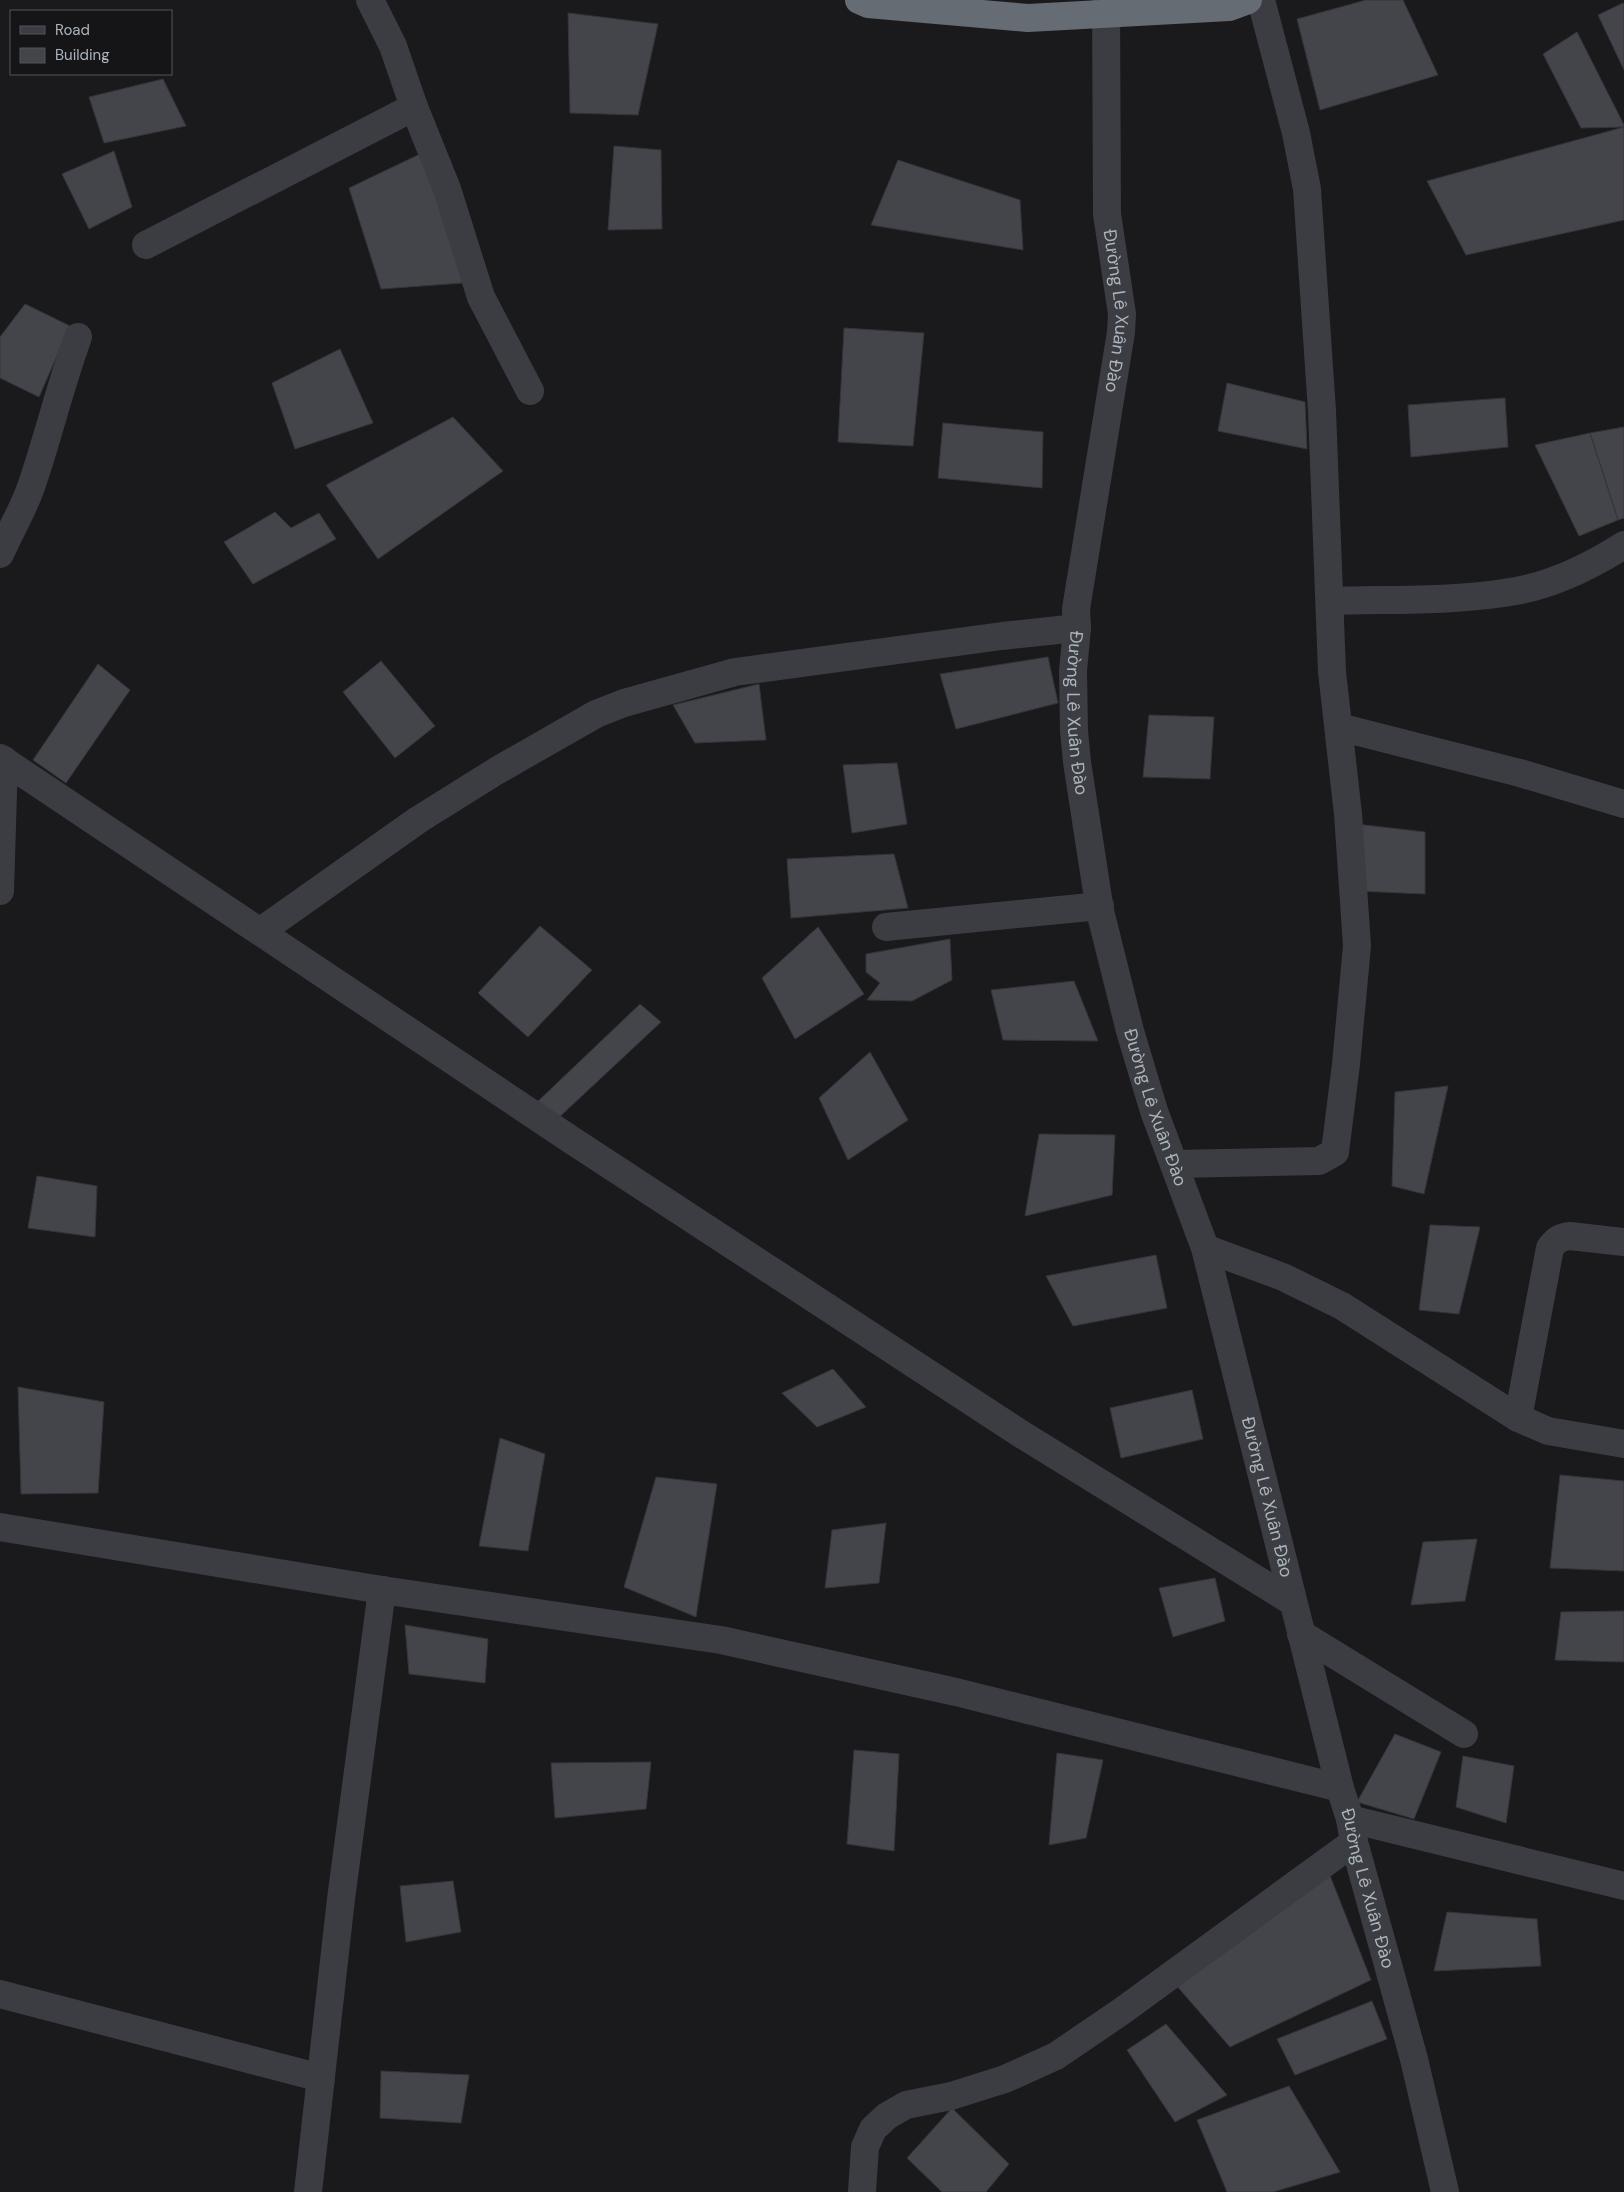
<svg xmlns="http://www.w3.org/2000/svg" width="1624" height="2192" font-family="'DM Sans',sans-serif">
<style>
.building{fill:#44454a;stroke:#343539}
.lines{fill:none;stroke-linecap:round;stroke-linejoin:round}
.minor{stroke:#3b3d42;stroke-width:28}
.highway{stroke:#666c73;stroke-width:28}
.labels{text-anchor:middle;stroke-width:4;stroke-linejoin:round;paint-order:stroke}
.street-label{font-size:18px;fill:#acb4bd;stroke:#151518}
</style>
<rect width="100%" height="100%" fill="#1a1a1d"/>
<g class="building">
<path d="M1366,0H1403L1438,75L1320,110L1297,19Z"/>
<path d="M1623,3L1624,4V70L1598,15Z"/>
<path d="M568,13L658,24L638,115L570,113Z"/>
<path d="M1577,32L1624,125V127L1581,128L1543,54Z"/>
<path d="M163,79L186,126L104,143L89,97Z"/>
<path d="M1624,127V220L1466,255L1427,181Z"/>
<path d="M614,146L661,150L662,229L608,230Z"/>
<path d="M114,151L132,207L89,229L62,174Z"/>
<path d="M420,154L476,282L381,289L349,188Z"/>
<path d="M898,160L1020,200L1023,250L871,225Z"/>
<path d="M25,304L70,326L39,397L0,378V337Z"/>
<path d="M844,328L924,333L913,446L838,442Z"/>
<path d="M340,349L373,423L295,449L272,383Z"/>
<path d="M1227,383L1305,402L1307,449L1218,431Z"/>
<path d="M1505,398L1508,447L1411,457L1408,405Z"/>
<path d="M453,417L503,471L378,559L326,485Z"/>
<path d="M943,423L1043,432L1042,488L938,478Z"/>
<path d="M1624,427V518L1618,520L1590,433Z"/>
<path d="M1590,433L1618,520L1579,536L1535,445Z"/>
<path d="M275,512L291,528L319,513L336,539L253,584L224,542Z"/>
<path d="M1048,657L1058,703L956,729L940,674Z"/>
<path d="M381,661L435,726L395,758L343,692Z"/>
<path d="M98,664L130,690L66,783L33,760Z"/>
<path d="M759,684L766,740L695,743L673,705Z"/>
<path d="M1149,715L1214,717L1210,779L1143,777Z"/>
<path d="M897,763L907,824L852,833L843,765Z"/>
<path d="M1356,824L1425,832V894L1358,891Z"/>
<path d="M894,854L908,908L791,918L787,859Z"/>
<path d="M540,926L592,970L528,1037L478,993Z"/>
<path d="M818,927L864,994L795,1039L762,978Z"/>
<path d="M950,939L952,980L912,1001L867,1000L880,983L866,972V954Z"/>
<path d="M1074,981L1098,1041L1003,1040L991,990Z"/>
<path d="M640,1004L661,1022L554,1122L534,1105Z"/>
<path d="M870,1052L908,1120L848,1160L819,1098Z"/>
<path d="M1448,1086L1424,1194L1392,1186L1395,1092Z"/>
<path d="M1039,1134L1115,1135L1112,1195L1025,1216Z"/>
<path d="M37,1176L97,1186L95,1237L28,1228Z"/>
<path d="M1430,1225L1480,1227L1459,1314L1419,1310Z"/>
<path d="M1156,1255L1167,1308L1073,1326L1046,1276Z"/>
<path d="M833,1369L866,1407L817,1427L782,1393Z"/>
<path d="M18,1387L104,1402L98,1493L21,1494Z"/>
<path d="M1192,1390L1203,1439L1121,1458L1110,1408Z"/>
<path d="M500,1438L545,1454L528,1551L479,1546Z"/>
<path d="M1560,1475L1624,1481V1571L1550,1568Z"/>
<path d="M656,1477L717,1484L696,1617L624,1587Z"/>
<path d="M886,1523L879,1583L825,1588L832,1530Z"/>
<path d="M1477,1539L1465,1601L1411,1605L1423,1542Z"/>
<path d="M1215,1578L1225,1621L1173,1637L1159,1588Z"/>
<path d="M1624,1611V1662L1555,1660L1561,1612Z"/>
<path d="M405,1625L488,1639L485,1683L409,1674Z"/>
<path d="M1395,1734L1441,1752L1414,1819L1357,1802Z"/>
<path d="M854,1750L899,1754L894,1851L847,1844Z"/>
<path d="M1057,1753L1103,1760L1086,1838L1049,1845Z"/>
<path d="M1463,1756L1514,1766L1506,1823L1456,1807Z"/>
<path d="M651,1762L646,1809L555,1818L551,1763Z"/>
<path d="M1329,1873L1371,1980L1230,2047L1176,1985Z"/>
<path d="M453,1881L461,1932L406,1942L400,1886Z"/>
<path d="M1447,1912L1537,1919L1541,1966L1434,1971Z"/>
<path d="M1372,2001L1387,2039L1295,2075L1277,2039Z"/>
<path d="M1166,2024L1227,2095L1175,2122L1127,2050Z"/>
<path d="M381,2071L469,2075L461,2123L380,2118Z"/>
<path d="M1289,2086L1340,2172L1273,2192H1227L1197,2120Z"/>
<path d="M952,2108L1009,2164L986,2192H942L907,2158Z"/>
</g>
<g class="lines">
<g class="minor">
<path d="M370,0L393,46L414,107L447,189L481,297L530,391"/>
<path id="s1" d="M1106,0L1107,214L1122,314L1121,332L1076,609L1077,628L1073,671L1074,731L1077,762L1100,911L1130,1031L1154,1111L1205,1248L1340,1788L1350,1819L1354,1842L1414,2059L1445,2192"/>
<path d="M146,245L414,107"/>
<path d="M0,554C10,531 23,510 31,487C48,438 60,386 78,337"/>
<path d="M1330,601C1391,599 1455,602 1516,591C1555,584 1591,566 1624,545"/>
<path d="M1339,727L1520,773L1624,804"/>
<path d="M0,758L573,1141L1021,1434L1293,1602"/>
<path d="M0,891L4,760"/>
<path d="M886,927L1100,906"/>
<path d="M261,931L418,820L498,770L596,714L624,703L735,672L1002,636L1077,628"/>
<path d="M1174,1164L1319,1161L1335,1152L1346,1064L1357,946L1348,814L1332,672L1322,411L1307,189L1296,133L1261,0"/>
<path d="M1205,1248L1283,1277L1342,1306L1518,1418L1548,1431L1624,1444"/>
<path d="M1518,1418L1550,1248C1556,1240 1560,1237 1570,1236L1624,1242"/>
<path d="M0,1527L382,1590L721,1640L956,1692L1340,1788"/>
<path d="M1301,1634L1464,1734"/>
<path d="M1350,1819L1624,1886"/>
<path d="M0,1994L321,2078"/>
<path d="M308,2192L341,1899L382,1590"/>
<path d="M862,2192L865,2147L873,2129L887,2116L906,2105L951,2096L1005,2079L1056,2056L1122,2011L1354,1842"/>
</g>
<path class="highway" d="M859,0L868,4L1028,18L1229,7L1248,0"/>
</g>
<g class="labels">
<g class="street-label">
<text dy="6" stroke="none"><textPath href="#s1" startOffset="312">Đường Lê Xuân Đào</textPath></text>
<text dy="6" stroke="none"><textPath href="#s1" startOffset="718">Đường Lê Xuân Đào</textPath></text>
<text dy="6" stroke="none"><textPath href="#s1" startOffset="1122">Đường Lê Xuân Đào</textPath></text>
<text dy="6" stroke="none"><textPath href="#s1" startOffset="1528">Đường Lê Xuân Đào</textPath></text>
<text dy="6" stroke="none"><textPath href="#s1" startOffset="1932">Đường Lê Xuân Đào</textPath></text>
</g>
</g>
<rect x="10" y="10" width="162" height="65" fill="#151518" stroke="#51555a"/>
<rect x="20" y="26" width="25" height="8" fill="#3b3d42" stroke="#51555a"/>
<text x="55" y="35" font-size="15" fill="#acb4bd">Road</text>
<rect x="20" y="48" width="25" height="15" fill="#44454a" stroke="#51555a"/>
<text x="55" y="60" font-size="15" fill="#acb4bd">Building</text>
</svg>
